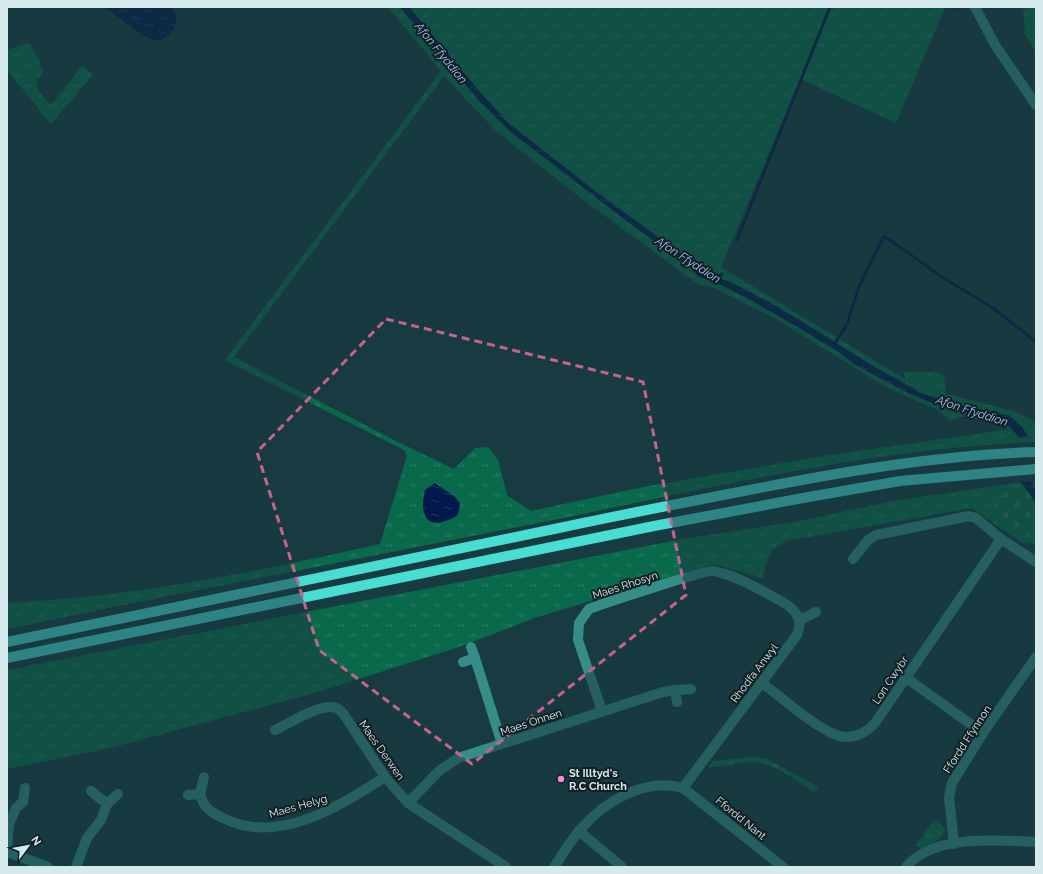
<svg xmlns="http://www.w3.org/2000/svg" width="1043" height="874" font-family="Raleway,sans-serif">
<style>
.grass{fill:url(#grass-tufts);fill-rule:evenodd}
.forest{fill:url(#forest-firs)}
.water{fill:url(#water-ripples)}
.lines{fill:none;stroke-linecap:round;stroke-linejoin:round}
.stream{stroke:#00184a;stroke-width:3}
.minor{stroke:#368c86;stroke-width:10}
.major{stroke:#47ddd3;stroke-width:10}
.marked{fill:none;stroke:#c9618e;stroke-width:3;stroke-dasharray:8 5;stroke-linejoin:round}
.poi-dot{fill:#fa87e7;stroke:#111f22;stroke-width:1.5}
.labels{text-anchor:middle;stroke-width:4;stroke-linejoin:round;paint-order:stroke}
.street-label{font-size:11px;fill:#d6e9ed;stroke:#111f22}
.poi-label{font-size:11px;font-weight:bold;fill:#d6e9ed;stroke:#111f22;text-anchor:start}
.water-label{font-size:12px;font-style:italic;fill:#a0c2fd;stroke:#111f22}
</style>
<defs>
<pattern id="grass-tufts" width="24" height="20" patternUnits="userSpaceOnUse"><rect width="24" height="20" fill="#086a4b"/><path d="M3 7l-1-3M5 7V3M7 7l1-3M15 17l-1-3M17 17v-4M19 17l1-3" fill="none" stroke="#2b7f65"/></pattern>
<pattern id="forest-firs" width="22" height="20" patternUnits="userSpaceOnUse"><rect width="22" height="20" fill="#086a4b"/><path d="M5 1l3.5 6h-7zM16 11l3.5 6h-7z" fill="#2b7f65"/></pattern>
<pattern id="water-ripples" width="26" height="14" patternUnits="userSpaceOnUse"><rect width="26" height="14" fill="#00184a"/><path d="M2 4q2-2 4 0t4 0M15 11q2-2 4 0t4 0" fill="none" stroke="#243a64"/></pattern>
</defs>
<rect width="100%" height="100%" fill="#183b42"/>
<g class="grass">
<path d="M388,7H400L482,104L511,132L615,212L689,267L699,277L711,280L749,299L801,329L842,354L852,363L908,393L935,404L1007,424L1019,437L1016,438L1031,437L1028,436L1022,427L1010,416L945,401L918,392L920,391C903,380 886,375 867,362C820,332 773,301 722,279C711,275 702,265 691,261L595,191L507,122L474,85L409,7H945L896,123L800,79L721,267L905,379L904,372H937L944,376L946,394L1014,411L1036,422V442C864,449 696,492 528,525C354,560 180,593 7,629V603C133,597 257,572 380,544L407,456L404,450L225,360L441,71ZM444,76L496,131L582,199L698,284L712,287L776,319L888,388L938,410L950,421L965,416L1011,429L818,457L643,487L531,511L507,495L498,460L488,447L475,448L454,469L394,440L234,357Z"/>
<path d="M1023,7H1036V52L1025,34Z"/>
<path d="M24,44H30L39,60L43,73L36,81L38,91L51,105L82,66L93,75L51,124L7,70V50Z"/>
<path d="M1021,482C1006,490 993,504 992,522L972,508L786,541L771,551L762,578L715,564L537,617L459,647L318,692L110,748L7,769V670L688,538L794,522L894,501Z"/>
<path d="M934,820L946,829L940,838L923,850L916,845Z"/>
</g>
<g class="forest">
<path d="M905,380C914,380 918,381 921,389L920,391L905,383Z"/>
<path d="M1021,482H1026L1036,486V544L1022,543L992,522V512L996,498Z"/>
<path d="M752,757L767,759L818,787L814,792C796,781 774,762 752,762C738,762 723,768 709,767L712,761Z"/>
</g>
<g class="water">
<path d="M104,7H173C181,24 173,38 154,41L144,36Z"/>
<path d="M400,7H409L474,85L507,122L595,191L691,261L701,265L721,279L731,282L771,303L868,363L918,392L945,401L1010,416L1022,427L1028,436L1019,437L1007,424L935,404L908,393L852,363L842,354L801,329L749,299L711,280L699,277L689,267L615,212L511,132L482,104Z"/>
<path d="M1031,481L1036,493V503L1021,482Z"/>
<path d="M435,483L455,497L460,503L458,515C430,532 418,520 425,490Z"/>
</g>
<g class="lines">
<g class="stream">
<path d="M954,7L955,8"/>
<path d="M737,240L830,7"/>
<path d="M715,278L722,274"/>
<path d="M834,345L847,324L859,287L884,236L942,277L993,308L1036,342"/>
</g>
<g class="minor">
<path d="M975,7L995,45L1036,105"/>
<path d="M853,559L868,540L876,535L969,516L976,518L1001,539L1036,562"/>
<path d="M800,620L816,612"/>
<path d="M471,647L475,658"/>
<path d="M463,662L475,658L502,744"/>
<path d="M905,677L983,733"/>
<path d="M762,683C783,698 813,726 836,735C851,741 866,733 875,723L1001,539"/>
<path d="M675,690L691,689"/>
<path d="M602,711L578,640L579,623L589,609C602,604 707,569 714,571C738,576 760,590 781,601C795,609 804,618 797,635L683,788"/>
<path d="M275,730C288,724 322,702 336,708C338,708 341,712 343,713L385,777L408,803L506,867"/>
<path d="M91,791L107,804"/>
<path d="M200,794C204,809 212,813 225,819C279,845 340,806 385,777"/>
<path d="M188,795L200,794L204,777"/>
<path d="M408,803L439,771L458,758L663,692L675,690L677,702"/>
<path d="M579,831L622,867"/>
<path d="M954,844L949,797L952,783L983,733L1036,657"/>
<path d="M7,846L9,824L16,808L23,802L25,788"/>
<path d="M7,852L48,867"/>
<path d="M76,867L87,838L101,820L107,804L118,794"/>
<path d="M554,867C562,855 570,842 579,831C603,802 645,777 683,788L783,867"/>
<path d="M906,867C933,834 998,840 1036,842"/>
</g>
<g class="major">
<path d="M7,642C191,605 375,567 559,528C620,515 682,503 744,491C841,472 937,455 1036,452"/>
<path d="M7,658L654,526L803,498L900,481L1036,469"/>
</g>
</g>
<path d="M0 0H1043V874H0ZM386,319L643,382L686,595L472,764L319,650L257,452Z" fill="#183b42" fill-opacity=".55" fill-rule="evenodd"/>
<path class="marked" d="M386,319L643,382L686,595L472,764L319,650L257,452Z"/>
<circle class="poi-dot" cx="561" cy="779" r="4"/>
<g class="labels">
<g class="street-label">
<text transform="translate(625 585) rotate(-18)" y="4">Maes Rhosyn</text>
<text transform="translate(754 673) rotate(-53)" y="4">Rhodfa Anwyl</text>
<text transform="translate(890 680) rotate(-56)" y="4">Lon Cwybr</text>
<text transform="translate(531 722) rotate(-18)" y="4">Maes Onnen</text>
<text transform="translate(967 739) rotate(-57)" y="4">Ffordd Ffynnon</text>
<text transform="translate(382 750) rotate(55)" y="4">Maes Derwen</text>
<text transform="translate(298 806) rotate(-16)" y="4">Maes Helyg</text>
<text transform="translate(741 818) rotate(39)" y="4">Ffordd Nant</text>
</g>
<g class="poi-label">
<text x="569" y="777">St Illtyd's<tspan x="569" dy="13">R.C Church</tspan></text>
</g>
<g class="water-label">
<text transform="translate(441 53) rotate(51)" y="4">Afon Ffyddion</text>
<text transform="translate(688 260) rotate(33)" y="4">Afon Ffyddion</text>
<text transform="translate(972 411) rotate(18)" y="4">Afon Ffyddion</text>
</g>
</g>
<rect width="1043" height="874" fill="none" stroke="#d6e9ed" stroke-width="16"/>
<g transform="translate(28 846) rotate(58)" stroke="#111f22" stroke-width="3" paint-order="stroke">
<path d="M0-3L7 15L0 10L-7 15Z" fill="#d6e9ed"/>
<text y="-6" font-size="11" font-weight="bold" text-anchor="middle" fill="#d6e9ed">N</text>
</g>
</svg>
